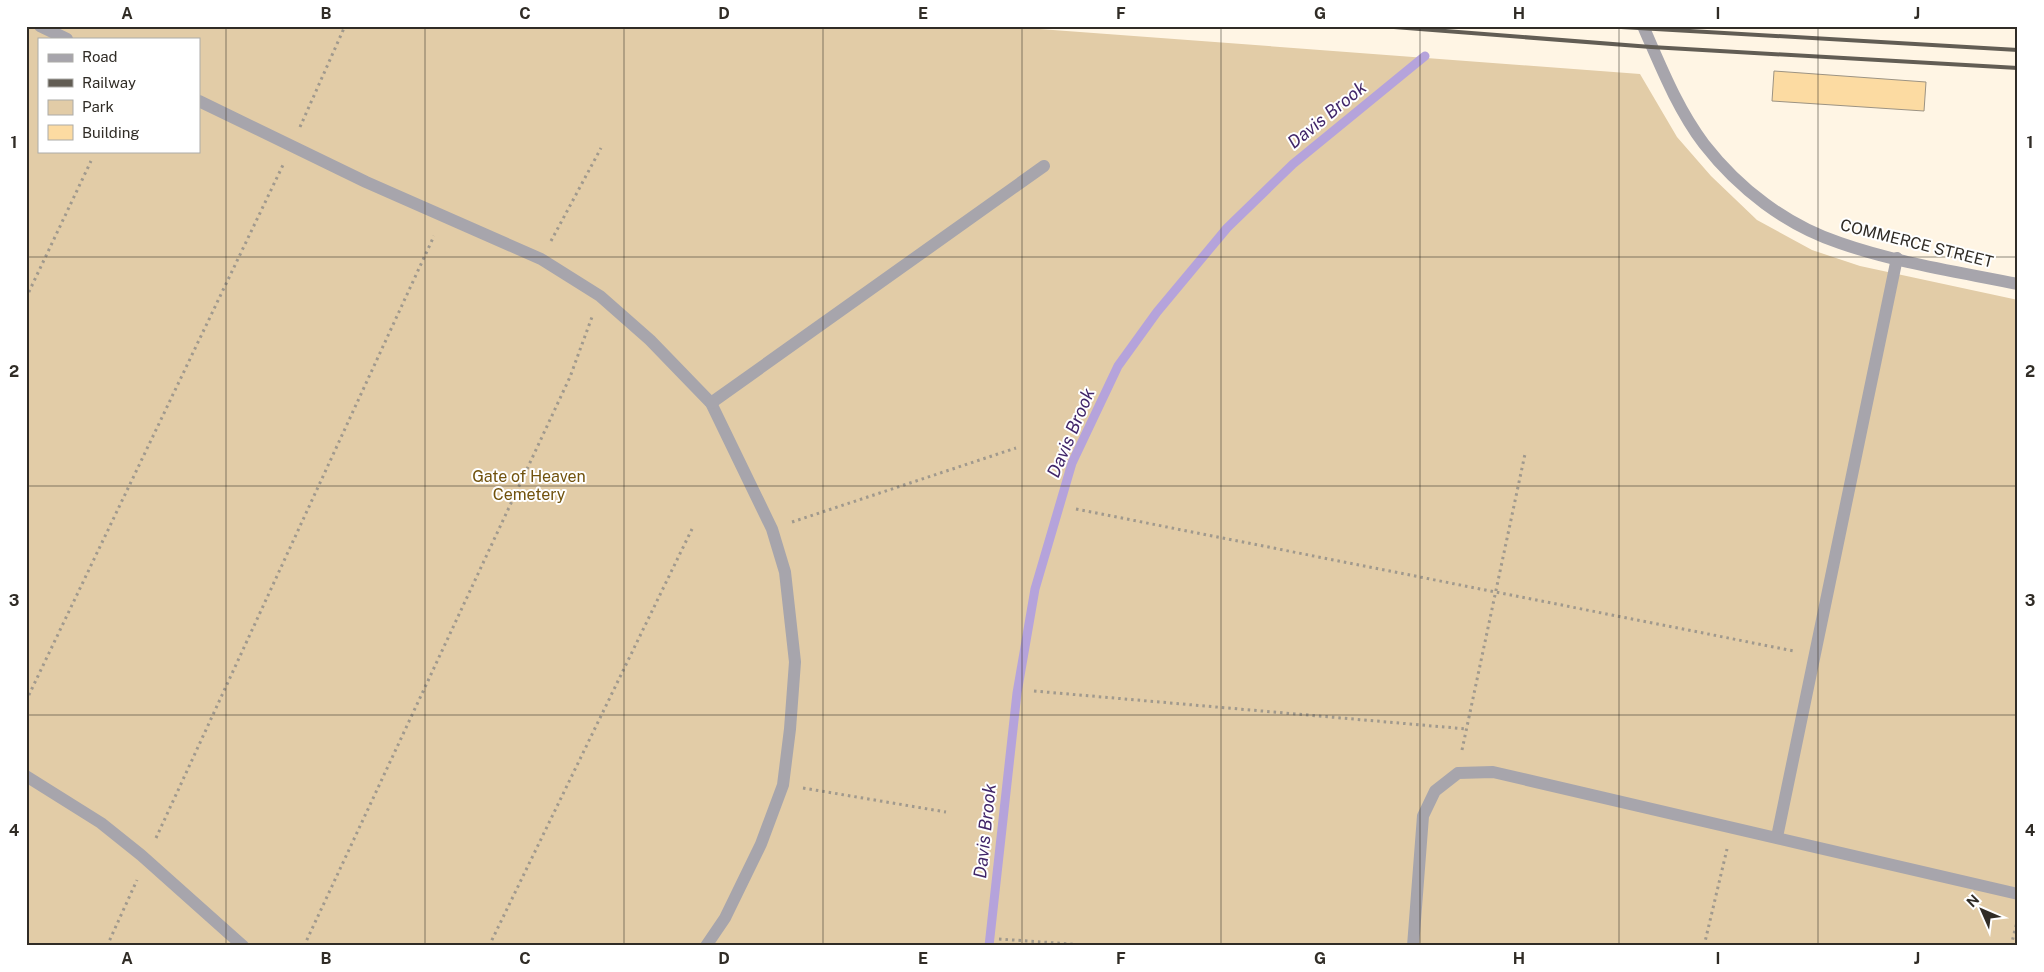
<svg xmlns="http://www.w3.org/2000/svg" width="2044" height="972" font-family="'Public Sans',sans-serif">
<style>
.green{fill:#e2cca7;fill-rule:evenodd}
.lines{fill:none;stroke-linecap:round;stroke-linejoin:round}
.stream{stroke:#b5a3db;stroke-width:9}
.building{fill:#fcdba2;stroke:#9c9383}
.path{stroke:#a0998d;stroke-width:3;stroke-dasharray:2.5 4;stroke-linecap:butt}
.minor{stroke:#a7a5ac;stroke-width:12}
.rail{stroke:#625d54;stroke-width:4}
.grid{fill:none;stroke:#302c26;stroke-width:1;stroke-opacity:0.55}
.labels{text-anchor:middle;stroke-width:4;stroke-linejoin:round;paint-order:stroke}
.street-label{font-size:16px;fill:#302c26;stroke:#fff}
.park-label{font-size:16px;fill:#71520d;stroke:#fff}
.water-label{font-size:18px;font-style:italic;fill:#412669;stroke:#fff}
.neatline{fill:none;stroke:#302c26;stroke-width:2}
.grid-label{font-size:16px;text-anchor:middle;font-weight:bold;fill:#302c26}
</style>
<rect width="100%" height="100%" fill="#fff5e4"/>
<path class="green" d="M26,26H1001L1640,74L1677,137L1711,176L1757,220L1812,250L1860,266L2018,300V946H26ZM39,39H199V151H39Z"/>
<g class="lines">
<path class="stream" d="M989,946L1017,693L1035,589L1072,463L1118,366L1157,312L1227,228L1293,164L1425,56"/>
</g>
<path class="building" d="M1774,71L1926,82L1924,111L1772,101Z"/>
<g class="lines">
<g class="path">
<path d="M300,127L345,26"/>
<path d="M551,241L601,148"/>
<path d="M26,298L91,161"/>
<path d="M1076,509L1794,651"/>
<path d="M792,522L1016,448"/>
<path d="M1034,691L1467,729"/>
<path d="M26,701L283,165"/>
<path d="M1462,750L1525,454"/>
<path d="M803,788L946,812"/>
<path d="M156,838L434,236"/>
<path d="M999,939L1099,946"/>
<path d="M107,946L137,880"/>
<path d="M304,946L570,377L592,317"/>
<path d="M489,946L692,529"/>
<path d="M1704,946L1727,849"/>
<path d="M2011,946L2018,918"/>
</g>
<g class="minor">
<path d="M40,26L67,39"/>
<path d="M1643,26C1661,67 1677,108 1704,144C1739,189 1786,225 1840,243C1897,263 1959,272 2018,284"/>
<path d="M199,101L366,182L541,259L600,296L650,340L711,403L772,529L785,572L795,662L790,729L783,785L761,844L725,918L706,946"/>
<path d="M711,403L1044,166"/>
<path d="M26,776L101,823L141,855L243,946"/>
<path d="M1777,837L1897,258"/>
<path d="M1413,946L1423,816L1435,791L1458,773L1493,772C1668,814 1843,853 2018,894"/>
</g>
<g class="rail">
<path d="M1381,26L1651,47L2018,68"/>
<path d="M1604,26L2018,50"/>
</g>
</g>
<path class="grid" d="M226,26V946M425,26V946M624,26V946M823,26V946M1022,26V946M1221,26V946M1420,26V946M1619,26V946M1818,26V946M26,257H2018M26,486H2018M26,715H2018"/>
<g class="labels">
<g class="street-label">
<text transform="translate(1917 243) rotate(14)" y="6">COMMERCE STREET</text>
</g>
<g class="park-label">
<text x="529" y="482">Gate of Heaven<tspan x="529" dy="18">Cemetery</tspan></text>
</g>
<g class="water-label">
<text transform="translate(1327 115) rotate(-39)" y="6">Davis Brook</text>
<text transform="translate(1071 433) rotate(-67)" y="6">Davis Brook</text>
<text transform="translate(985 831) rotate(-84)" y="6">Davis Brook</text>
</g>
</g>
<rect width="2044" height="972" fill="none" stroke="#ffffff" stroke-width="55"/>
<rect x="38" y="38" width="162" height="115" fill="#ffffff" stroke="#acaba8"/>
<rect x="48" y="54" width="25" height="8" fill="#a7a5ac" stroke="#acaba8"/>
<text x="82" y="62" font-size="15" fill="#302c26">Road</text>
<rect x="48" y="79" width="25" height="8" fill="#625d54" stroke="#acaba8"/>
<text x="82" y="88" font-size="15" fill="#302c26">Railway</text>
<rect x="48" y="100" width="25" height="15" fill="#e2cca7" stroke="#acaba8"/>
<text x="82" y="112" font-size="15" fill="#302c26">Park</text>
<rect x="48" y="125" width="25" height="15" fill="#fcdba2" stroke="#acaba8"/>
<text x="82" y="138" font-size="15" fill="#302c26">Building</text>
<g transform="translate(1982 910) rotate(315)" stroke="#ffffff" stroke-width="4" paint-order="stroke">
<path d="M0-4L9 19L0 12L-9 19Z" fill="#302c26"/>
<text y="-8" font-size="14" font-weight="bold" text-anchor="middle" fill="#302c26">N</text>
</g>
<rect x="28" y="28" width="1988" height="916" class="neatline"/>
<g class="grid-label">
<text x="127" y="19">A</text>
<text x="326" y="19">B</text>
<text x="525" y="19">C</text>
<text x="724" y="19">D</text>
<text x="923" y="19">E</text>
<text x="1121" y="19">F</text>
<text x="1320" y="19">G</text>
<text x="1519" y="19">H</text>
<text x="1718" y="19">I</text>
<text x="1917" y="19">J</text>
<text x="14" y="148">1</text>
<text x="2030" y="148">1</text>
<text x="14" y="377">2</text>
<text x="2030" y="377">2</text>
<text x="14" y="606">3</text>
<text x="2030" y="606">3</text>
<text x="14" y="836">4</text>
<text x="2030" y="836">4</text>
<text x="127" y="964">A</text>
<text x="326" y="964">B</text>
<text x="525" y="964">C</text>
<text x="724" y="964">D</text>
<text x="923" y="964">E</text>
<text x="1121" y="964">F</text>
<text x="1320" y="964">G</text>
<text x="1519" y="964">H</text>
<text x="1718" y="964">I</text>
<text x="1917" y="964">J</text>
</g>
</svg>
